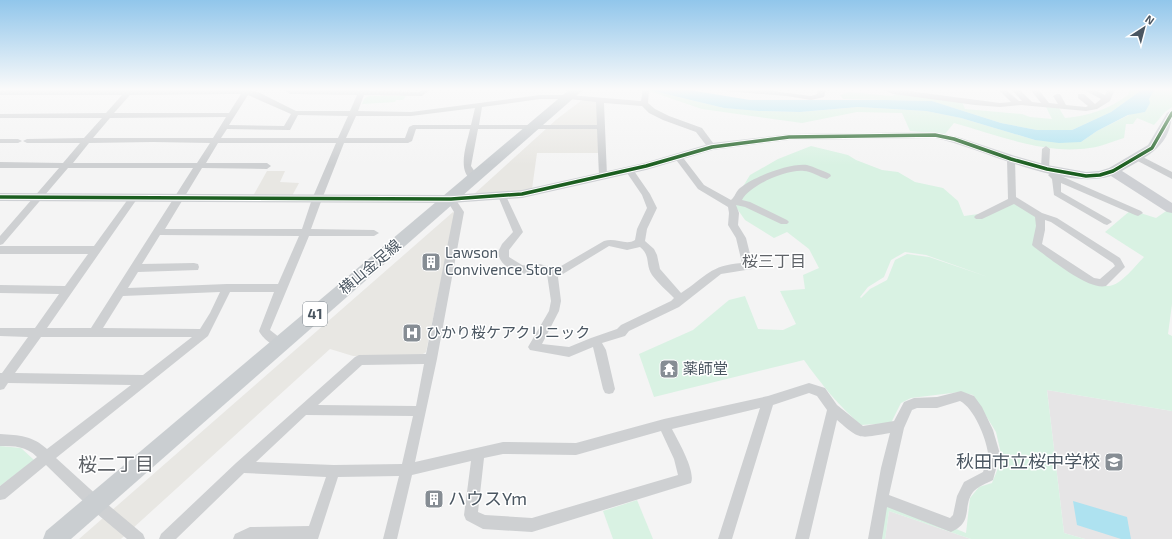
<svg xmlns="http://www.w3.org/2000/svg" width="1172" height="539" font-family="'Exo 2','Noto Sans JP',sans-serif">
<style>
.commercial{fill:#e8e7e3}
.education{fill:#e6e5e6}
.green{fill:#d9f2e3;fill-rule:evenodd}
.water{fill:#aee2f0}
.lines{fill:none;stroke-linecap:round;stroke-linejoin:round}
.street{fill:#ced0d2;fill-rule:evenodd}
.secondary{fill:#ced0d4;fill-rule:evenodd}
.primary{fill:#caced1;fill-rule:evenodd}
.cycleway-casing{stroke:#fff;stroke-width:5.5}
.cycleway{stroke:#1b5e20;stroke-width:3.5}
.labels{text-anchor:middle;stroke-width:3;stroke-linejoin:round;paint-order:stroke}
.shield{fill:#fff;stroke:#808990;stroke-width:1}
.shield-label{font-size:14px;font-weight:bold;fill:#4a5661}
.poi-label{font-size:15px;fill:#4a5661;stroke:#fff;text-anchor:start}
.street-label{font-size:15px;fill:#4a5661;stroke:#fff}
.neighbourhood-label{font-size:16px;fill:#5f6368;stroke:#fff}
.near-poi-label{font-size:18px;fill:#4a5661;stroke:#fff;text-anchor:end}
.near-neighbourhood-label{font-size:19px;fill:#5f6368;stroke:#fff}
</style>
<rect width="100%" height="100%" fill="#f4f4f4"/>
<g class="commercial">
<path d="M586,97L597,102L599,153H537L532,189L473,195L557,119Z"/>
<path d="M267,171H285L280,182L299,183L292,196H253Z"/>
<path d="M453,212L455,213L426,352L420,356H353L330,349L121,539H79Z"/>
</g>
<g class="education">
<path d="M1047,390L1172,411V539H1085L1064,533Z"/>
<path d="M889,511L971,539H885Z"/>
</g>
<g class="green">
<path d="M631,89H645L724,108L763,111L800,112L858,107L926,111L961,118L1035,140L1081,142L1097,131L1133,113L1145,112L1149,99L1155,89H1172V107L1165,112L1154,125L1137,118L1133,124H1126L1124,138C1113,141 1101,147 1089,148C1045,155 997,135 954,123L945,134L910,131L902,113L857,112L802,123L702,109L652,92Z"/>
<path d="M1130,89H1143L1111,112L1072,130H1037L1001,123L932,101L843,99L840,95L849,92L892,96L896,94L962,102L965,109L1022,114L1030,117L1052,119L1046,107L1059,108L1065,118C1089,116 1109,109 1128,95Z"/>
<path d="M369,96H406L403,100H396L395,102L362,104L365,98Z"/>
<path d="M811,146L848,155L856,160L882,170L898,172L915,182L943,188L958,201L964,216L986,213L1009,201L1031,212L1040,223L1035,247C1054,259 1086,287 1109,286C1121,285 1136,265 1144,257L1105,232L1131,210L1156,218L1172,207V304L1168,334L1172,336V411L1047,390L1064,533L1085,539H971L889,511L885,539H874L882,499L966,533L970,498L979,487L992,483L1002,458L996,432L973,395L960,392L911,398L901,403L891,423L861,425C839,406 821,384 804,360L654,397L639,354L693,330L729,300L745,296L758,329L783,330L796,324L780,291L805,289L803,275L819,268L809,249L787,232L774,238L745,220L733,203L750,175L778,159ZM905,252L926,255L988,277L929,257L907,254L895,260L887,280L870,289L861,298L860,297L868,287L884,277L891,260Z"/>
<path d="M0,446L21,448L34,460L0,486Z"/>
<path d="M637,500L653,539H613L603,511Z"/>
</g>
<g class="water">
<path d="M645,89H683L750,100H885L932,101L1001,123L1037,130H1072L1111,112L1143,89H1155L1149,99L1150,103L1145,112L1128,115L1097,131L1081,142L1059,143L1035,140L961,118L926,111L858,107L800,112L759,111L724,108Z"/>
<path d="M1073,501L1127,517L1131,539H1121L1077,525Z"/>
</g>
<g class="lines">
<g class="street">
<path d="M126,89H251V91L258,92L296,111H350L357,95L290,94L283,89L359,91V89H367L366,91L420,92L423,89H431L422,96L364,95L358,111L411,112L540,95H569L641,101L643,89H649L648,103L655,109L669,116L702,128L716,147L712,150L709,149L696,132L663,120L649,113L642,106L604,103L607,176L603,179L599,176L597,129H478L471,166L479,178L475,181C455,175 467,143 470,129H416L412,141L408,143H344L322,199L311,229L374,230L379,233L374,236H309L270,330L284,341L286,344L284,347C276,350 262,338 259,331L274,292H230L208,336L56,458L100,498L143,534L145,539H127L90,508L46,465L5,499L0,500V486L37,457C26,446 15,446 0,446V434C19,435 33,436 47,449L131,385L8,383L4,389L0,390V373H2L28,337L0,336V328H35L59,294L0,293V285L65,286L88,254H0V246H94L131,195H137L138,197L137,199L47,328H91L193,168H68L3,244L0,245V236L59,168H0V162L63,163L80,143H27L23,141L27,139L84,138L102,118H0V114L106,113L122,95H0V91ZM241,94L229,113H114L130,95ZM248,95L291,114L284,126L229,125ZM540,99H569L596,102L597,125H479L482,107ZM475,108L471,125H413L409,127L405,138H346L356,116H411ZM298,115L348,116L338,138H221L227,129L290,130ZM226,117L213,138H93L110,118ZM153,142L210,143L197,163H73L89,143ZM218,143H336L312,199L302,229H165L202,168L267,169L271,166L267,163H206ZM160,235L299,236L278,284H227L128,288L138,272L198,270L199,267L198,264L194,263L142,264ZM220,292L210,313L200,329L103,328L123,296ZM41,337H192L143,375L15,373Z"/>
<path d="M721,89H758L811,96L817,94L818,89H826L824,97L811,100L787,96L724,91Z"/>
<path d="M881,89H893L1000,103L1011,102L998,89H1005L1019,101H1022L1011,89H1019L1032,102L1041,103L1030,89H1038L1049,103L1058,104L1053,96L1057,94H1060L1066,105L1086,107L1088,106L1078,98V94H1084L1095,104L1101,99L1082,89H1092L1105,95L1108,89H1115L1110,101L1097,109L1086,111L1021,105L1000,107L975,105L893,94Z"/>
<path d="M0,139H18L22,141L18,143H0Z"/>
<path d="M1046,146L1050,149L1049,169L1045,172L1041,169L1042,149Z"/>
<path d="M678,154L681,155L704,185L731,200C735,197 736,191 740,188C753,177 790,163 807,165C814,167 823,171 830,174L831,176L827,179C819,177 811,171 804,171C787,169 750,185 742,200L750,202L787,220L789,222L787,224H781L745,207L736,205L739,213L738,225L746,238L753,266L752,269L721,274L679,307L629,331L625,336L602,343L606,350L615,389L613,393L609,394L605,393L603,389L593,347L569,357L530,350L528,347L549,311L551,301L547,274C540,271 536,274 529,274C516,274 499,266 498,252L502,244L513,232L498,196L502,193L505,194L523,232L509,250V257L522,265L529,266L540,264L556,269L604,241C615,237 626,246 635,240L637,229L647,208L642,195L625,170L626,168H632L650,194L657,208L647,229L645,241L654,249L657,255L660,269L681,293C706,277 710,265 742,263L736,238L728,225L729,213L728,207L698,189L674,157ZM609,246L627,250L640,247C651,256 645,264 652,275C658,283 667,291 674,298L671,301L621,325L617,329L591,338L569,347L542,344L559,311L561,301L558,277Z"/>
<path d="M1137,154L1172,172V179L1134,159L1133,157Z"/>
<path d="M1011,156L1015,159L1016,197L1042,213L1057,218L1120,258L1125,267L1106,286C1089,291 1048,257 1034,247L1032,245L1036,226L1035,217L1014,204L982,219H976L974,217L976,215L1008,199L1007,159ZM1045,220L1051,222L1113,263L1115,266L1100,279L1094,278L1042,244L1045,230Z"/>
<path d="M1052,172L1141,211L1143,213L1138,216L1135,215L1061,183V192L1110,220L1112,222L1107,225L1104,224L1054,195L1052,179L1048,175Z"/>
<path d="M451,196L454,197L464,212L437,359L415,462L503,442L576,443L664,419L768,396L809,383L825,388L837,405L863,426L894,421L904,402L914,398L937,397L961,391L974,396L982,407L993,430L1000,454L993,480C987,483 977,487 973,492C962,507 974,522 951,532L887,507L882,539H868L881,468L890,433C859,438 861,441 837,420L809,539H795L827,410L817,396L809,393L773,405L732,539H718L760,408L672,429C678,441 696,471 691,483L532,532L483,529L466,520L464,515L471,461L412,475L397,539H383L399,476L338,477L318,539H233L235,534L250,527L309,526L326,477L244,473L176,539H159L161,534L236,463L355,357L359,355L426,354L454,212L446,199ZM424,364L416,406L318,405L362,365ZM960,401C974,408 986,438 988,453C988,460 985,466 983,472L964,482L957,496L953,515L950,518L889,495L904,428L912,410L917,408H937ZM306,415L413,416L402,464L334,465L256,462ZM661,431L674,459L678,475L532,518L485,515L478,512L484,458L503,454L576,455Z"/>
</g>
<path class="secondary" d="M1172,110C1172,146 1149,155 1122,171L1172,203V213L1167,212L1111,176C1062,191 985,149 935,138L789,140L713,150L646,170L522,198L451,203L0,201V193L451,195L522,190L644,163L712,143L789,134L935,132L958,137L1015,156L1047,165L1086,172L1099,171L1109,168L1148,145L1167,113Z"/>
<path class="primary" d="M570,89H584L71,539H43L46,531Z"/>
<g class="cycleway-casing">
<path id="cycleway" d="M0,197L451,199L522,194L646,166L712,147L789,137L935,135L954,139L1011,159L1047,169L1086,176L1100,175L1113,171L1152,148L1172,113"/>
</g>
<use href="#cycleway" class="cycleway"/>
</g>
<linearGradient id="sky" x2="0" y2="1"><stop stop-color="#91c6eb"/><stop offset="0.54" stop-color="#fafafa"/><stop offset="1" stop-color="#fafafa" stop-opacity="0"/></linearGradient>
<rect width="1172" height="165" fill="url(#sky)"/>
<defs>
<g id="building-square" transform="scale(1)"><rect x="-9" y="-9" width="18" height="18" rx="4" fill="#868d94" stroke="#fff"/><path d="M-4-6H4V6H1V3H-1V6H-4ZM-2.5-4.3h1.7v1.8h-1.7ZM.8-4.3h1.7v1.8H.8ZM-2.5-1h1.7V.8h-1.7ZM.8-1h1.7V.8H.8Z" fill="#fff"/></g>
<g id="hospital-square" transform="scale(1)"><rect x="-9" y="-9" width="18" height="18" rx="4" fill="#868d94" stroke="#fff"/><path d="M-5-5h3v3.5h4V-5h3V5h-3V1.5h-4V5h-3Z" fill="#fff"/></g>
<g id="temple-square" transform="scale(1)"><rect x="-9" y="-9" width="18" height="18" rx="4" fill="#868d94" stroke="#fff"/><path d="M0-6L5-2H3V0L6.5 2.5H4V6H1.5V3h-3V6H-4V2.5H-6.5L-3 0V-2H-5Z" fill="#fff"/></g>
<g id="school-square" transform="scale(1)"><rect x="-9" y="-9" width="18" height="18" rx="4" fill="#868d94" stroke="#fff"/><path d="M0-5L7-2L0 1L-7-2ZM-4 1L0 2.5L4 1V4Q0 6-4 4Z" fill="#fff"/></g>
</defs>
<g fill-rule="evenodd">
<use href="#building-square" x="431" y="262"/>
<use href="#hospital-square" x="412" y="333"/>
<use href="#temple-square" x="669" y="369"/>
<use href="#school-square" x="1114" y="462"/>
<use href="#building-square" x="434" y="499"/>
</g>
<g class="labels">
<rect class="shield" x="303" y="302" width="24" height="24" rx="3"/>
<g class="shield-label">
<text x="315" y="319">41</text>
</g>
<g class="poi-label">
<text x="445" y="258">Lawson<tspan x="445" dy="17">Convivence Store</tspan></text>
<text x="426" y="338">ひかり桜ケアクリニック</text>
<text x="683" y="374">薬師堂</text>
</g>
<g class="street-label">
<text transform="translate(370 267) rotate(-40)" y="5">横山金足線</text>
</g>
<g class="neighbourhood-label">
<text x="774" y="267">桜三丁目</text>
</g>
<g class="near-poi-label">
<text x="1100" y="468">秋田市立桜中学校</text>
<text x="448" y="505" text-anchor="start">ハウスYm</text>
</g>
<g class="near-neighbourhood-label">
<text x="116" y="471">桜二丁目</text>
</g>
</g>
<g transform="translate(1144 28) rotate(36)" stroke="#ffffff" stroke-width="3" paint-order="stroke">
<path d="M0-3L7 15L0 10L-7 15Z" fill="#4a5661"/>
<text y="-6" font-size="11" font-weight="bold" text-anchor="middle" fill="#4a5661">N</text>
</g>
</svg>
